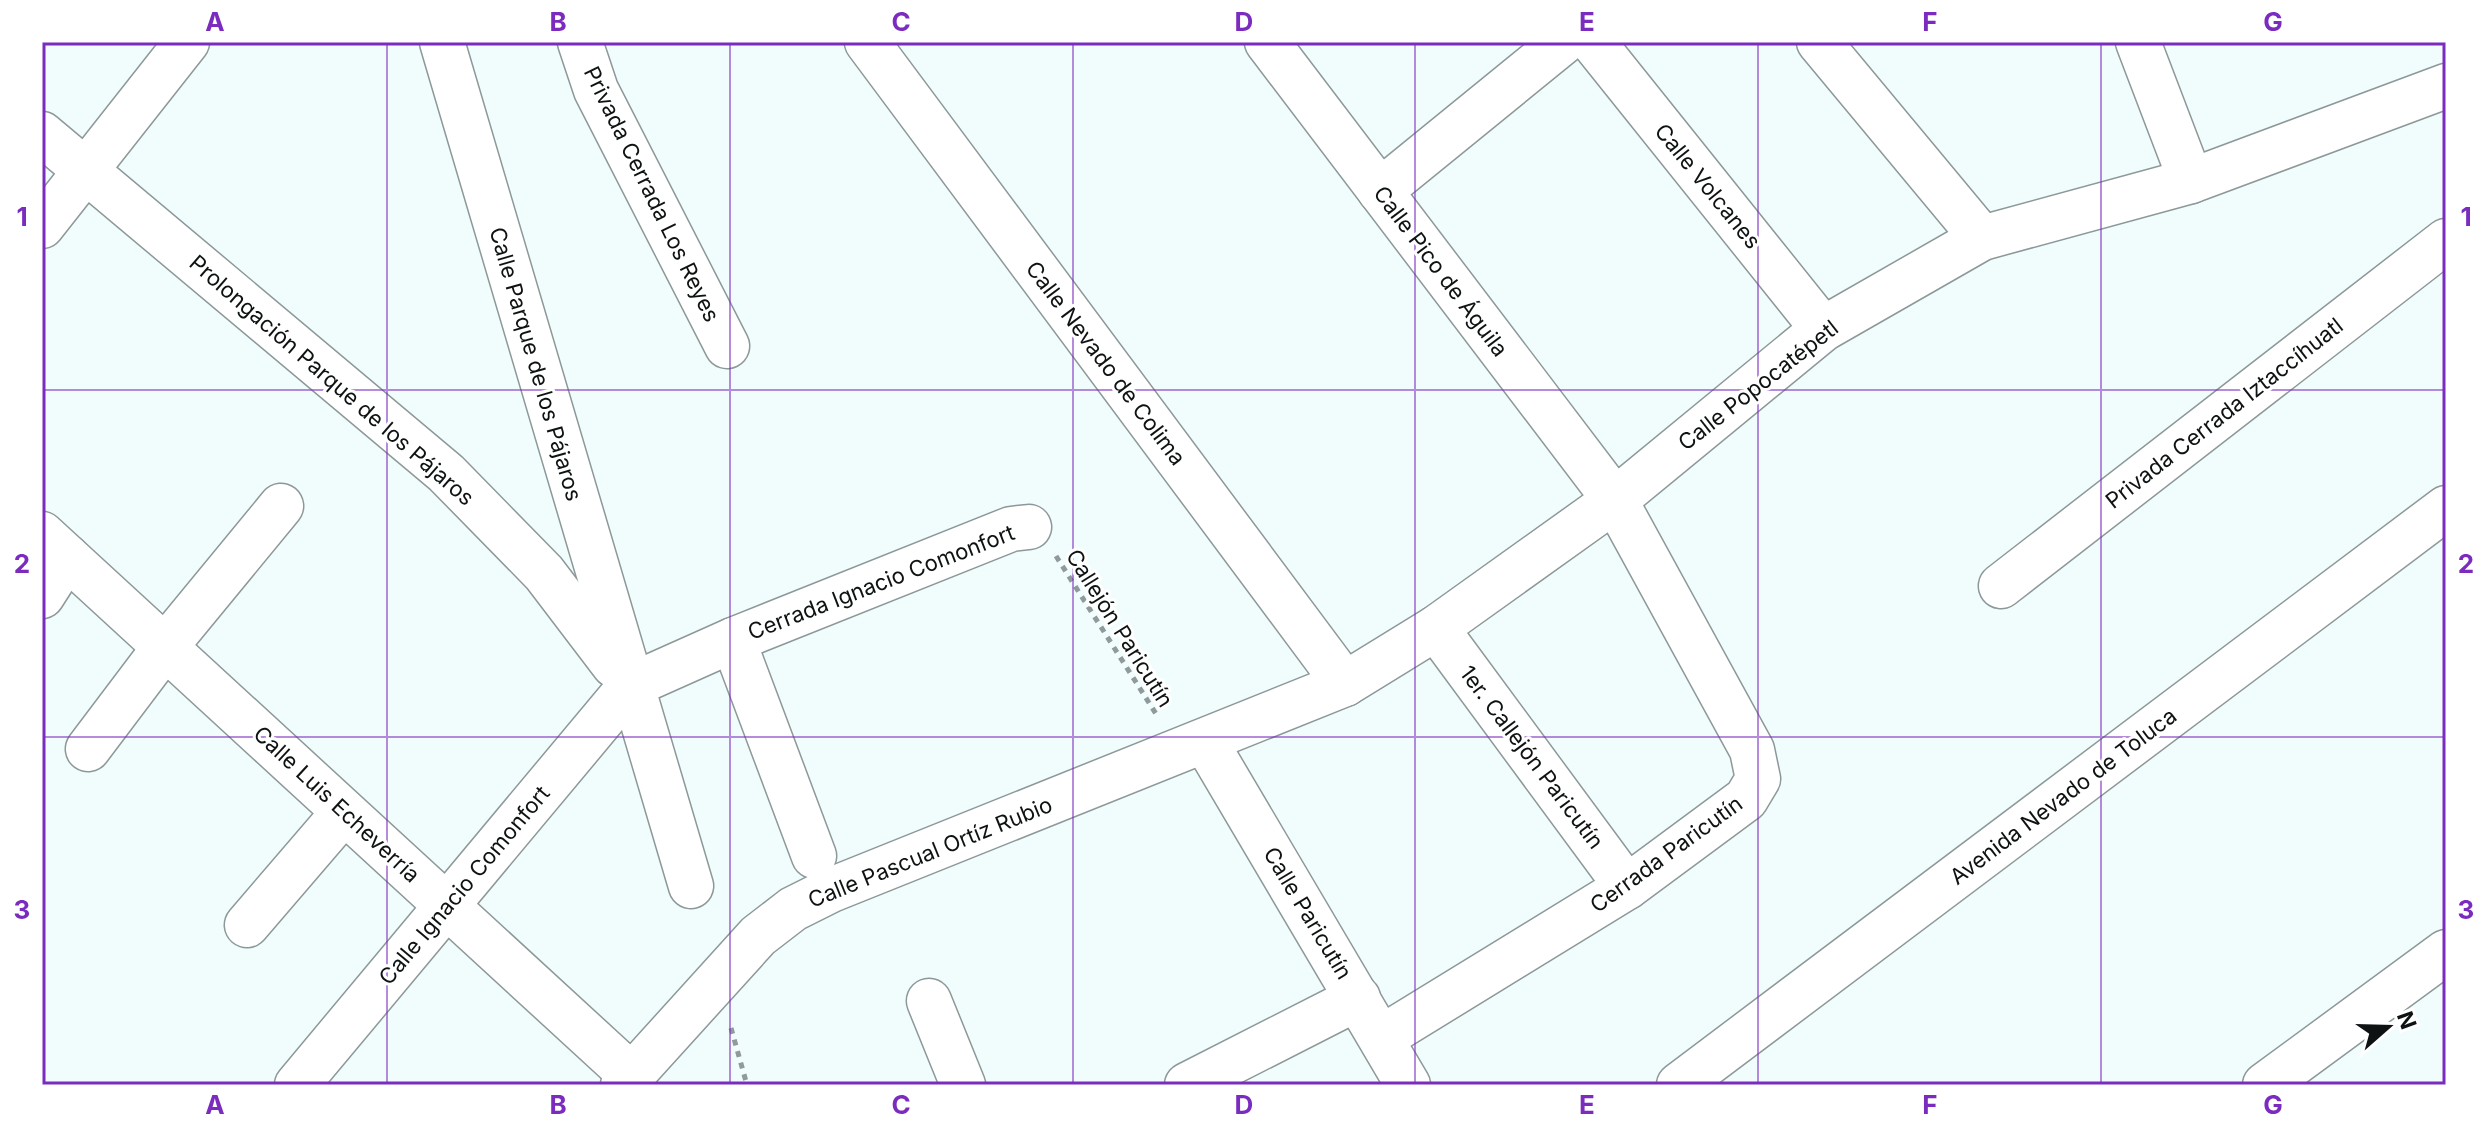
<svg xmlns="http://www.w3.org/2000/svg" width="2488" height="1127" font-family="Inter,sans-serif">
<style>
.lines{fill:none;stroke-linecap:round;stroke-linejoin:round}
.minor-casing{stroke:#8d9898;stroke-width:47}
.path{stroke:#91999a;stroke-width:5;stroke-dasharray:6 6;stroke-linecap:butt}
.minor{stroke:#fff;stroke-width:44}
.grid{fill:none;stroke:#7b2cbf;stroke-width:2;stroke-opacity:0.55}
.labels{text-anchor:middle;stroke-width:6;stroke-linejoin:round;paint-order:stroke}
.street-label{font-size:22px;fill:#0e1213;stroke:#fff}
.neatline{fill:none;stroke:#7b2cbf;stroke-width:3}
.grid-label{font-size:26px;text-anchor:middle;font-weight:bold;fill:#7b2cbf}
</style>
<rect width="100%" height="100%" fill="#f1fdfd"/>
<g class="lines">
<g class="minor-casing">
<g id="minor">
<path d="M442,42L691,886"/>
<path d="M580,42L596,90L727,346"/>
<path d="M867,42L1345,684"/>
<path d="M1267,42L1615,500L1752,750L1758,779L1746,799L1627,887L1381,1038"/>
<path d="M1593,42L1823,329"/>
<path d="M1819,42L1982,238"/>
<path d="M2138,42L2191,181"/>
<path d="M42,134L446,473L544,573L614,665"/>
<path d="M1380,191L1563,42"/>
<path d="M42,226L187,42"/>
<path d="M42,534L631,1075"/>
<path d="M2001,586L2446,241"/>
<path d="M42,596L67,557"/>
<path d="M1436,628L1627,887"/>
<path d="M733,640L814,856"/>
<path d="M1205,741L1408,1085"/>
<path d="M88,749L165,647L281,506"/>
<path d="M247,925L344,812"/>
<path d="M929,1001L963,1085"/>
<path d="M297,1085L630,686L733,640L1011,529L1029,527"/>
<path d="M623,1085L758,936L793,909L831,890L1345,684L1436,628L1615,500L1823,329L1982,238L2191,181L2446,86"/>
<path d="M1187,1085L1358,998"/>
<path d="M1679,1085L2446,508"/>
<path d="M2265,1085L2446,952"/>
</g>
</g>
<g class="path">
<path d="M1056,556L1158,717"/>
<path d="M731,1028L747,1085"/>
</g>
<use href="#minor" class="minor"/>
</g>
<path class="grid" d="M387,42V1085M730,42V1085M1073,42V1085M1415,42V1085M1758,42V1085M2101,42V1085M42,390H2446M42,737H2446"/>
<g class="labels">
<g class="street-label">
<text transform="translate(1708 186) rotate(51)" y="8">Calle Volcanes</text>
<text transform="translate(652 194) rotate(64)" y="8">Privada Cerrada Los Reyes</text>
<text transform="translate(1441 271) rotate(53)" y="8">Calle Pico de Águila</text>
<text transform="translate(1106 363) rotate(53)" y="8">Calle Nevado de Colima</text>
<text transform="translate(536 364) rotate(74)" y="8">Calle Parque de los Pájaros</text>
<text transform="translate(332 380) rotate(41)" y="8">Prolongación Parque de los Pájaros</text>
<text transform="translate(1758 385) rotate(-38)" y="8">Calle Popocatépetl</text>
<text transform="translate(2224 413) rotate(-38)" y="8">Privada Cerrada Iztaccíhuatl</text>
<text transform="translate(881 582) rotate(-21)" y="8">Cerrada Ignacio Comonfort</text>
<text transform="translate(1120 628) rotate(58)" y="8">Callejón Paricutín</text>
<text transform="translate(1532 757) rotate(53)" y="8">1er. Callejón Paricutín</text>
<text transform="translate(2063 796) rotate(-37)" y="8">Avenida Nevado de Toluca</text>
<text transform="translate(337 804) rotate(43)" y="8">Calle Luis Echeverría</text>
<text transform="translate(930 852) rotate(-22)" y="8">Calle Pascual Ortíz Rubio</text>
<text transform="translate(1666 854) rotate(-36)" y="8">Cerrada Paricutín</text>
<text transform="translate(464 885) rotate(-50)" y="8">Calle Ignacio Comonfort</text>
<text transform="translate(1308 913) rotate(59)" y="8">Calle Paricutín</text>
</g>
</g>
<rect width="2488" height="1127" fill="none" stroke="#ffffff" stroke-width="88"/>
<g transform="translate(2388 1027) rotate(70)" stroke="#ffffff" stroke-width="6" paint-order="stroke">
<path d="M0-6L14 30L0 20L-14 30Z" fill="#0e1213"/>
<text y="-12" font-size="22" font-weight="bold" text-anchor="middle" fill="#0e1213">N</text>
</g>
<rect x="44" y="44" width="2400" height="1039" class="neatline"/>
<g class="grid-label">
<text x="215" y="31">A</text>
<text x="558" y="31">B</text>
<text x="901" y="31">C</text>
<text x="1244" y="31">D</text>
<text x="1587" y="31">E</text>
<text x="1930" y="31">F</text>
<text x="2273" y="31">G</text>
<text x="22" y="226">1</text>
<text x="2466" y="226">1</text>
<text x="22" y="573">2</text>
<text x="2466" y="573">2</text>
<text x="22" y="919">3</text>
<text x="2466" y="919">3</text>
<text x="215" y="1114">A</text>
<text x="558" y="1114">B</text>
<text x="901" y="1114">C</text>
<text x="1244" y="1114">D</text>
<text x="1587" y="1114">E</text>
<text x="1930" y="1114">F</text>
<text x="2273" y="1114">G</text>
</g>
</svg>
